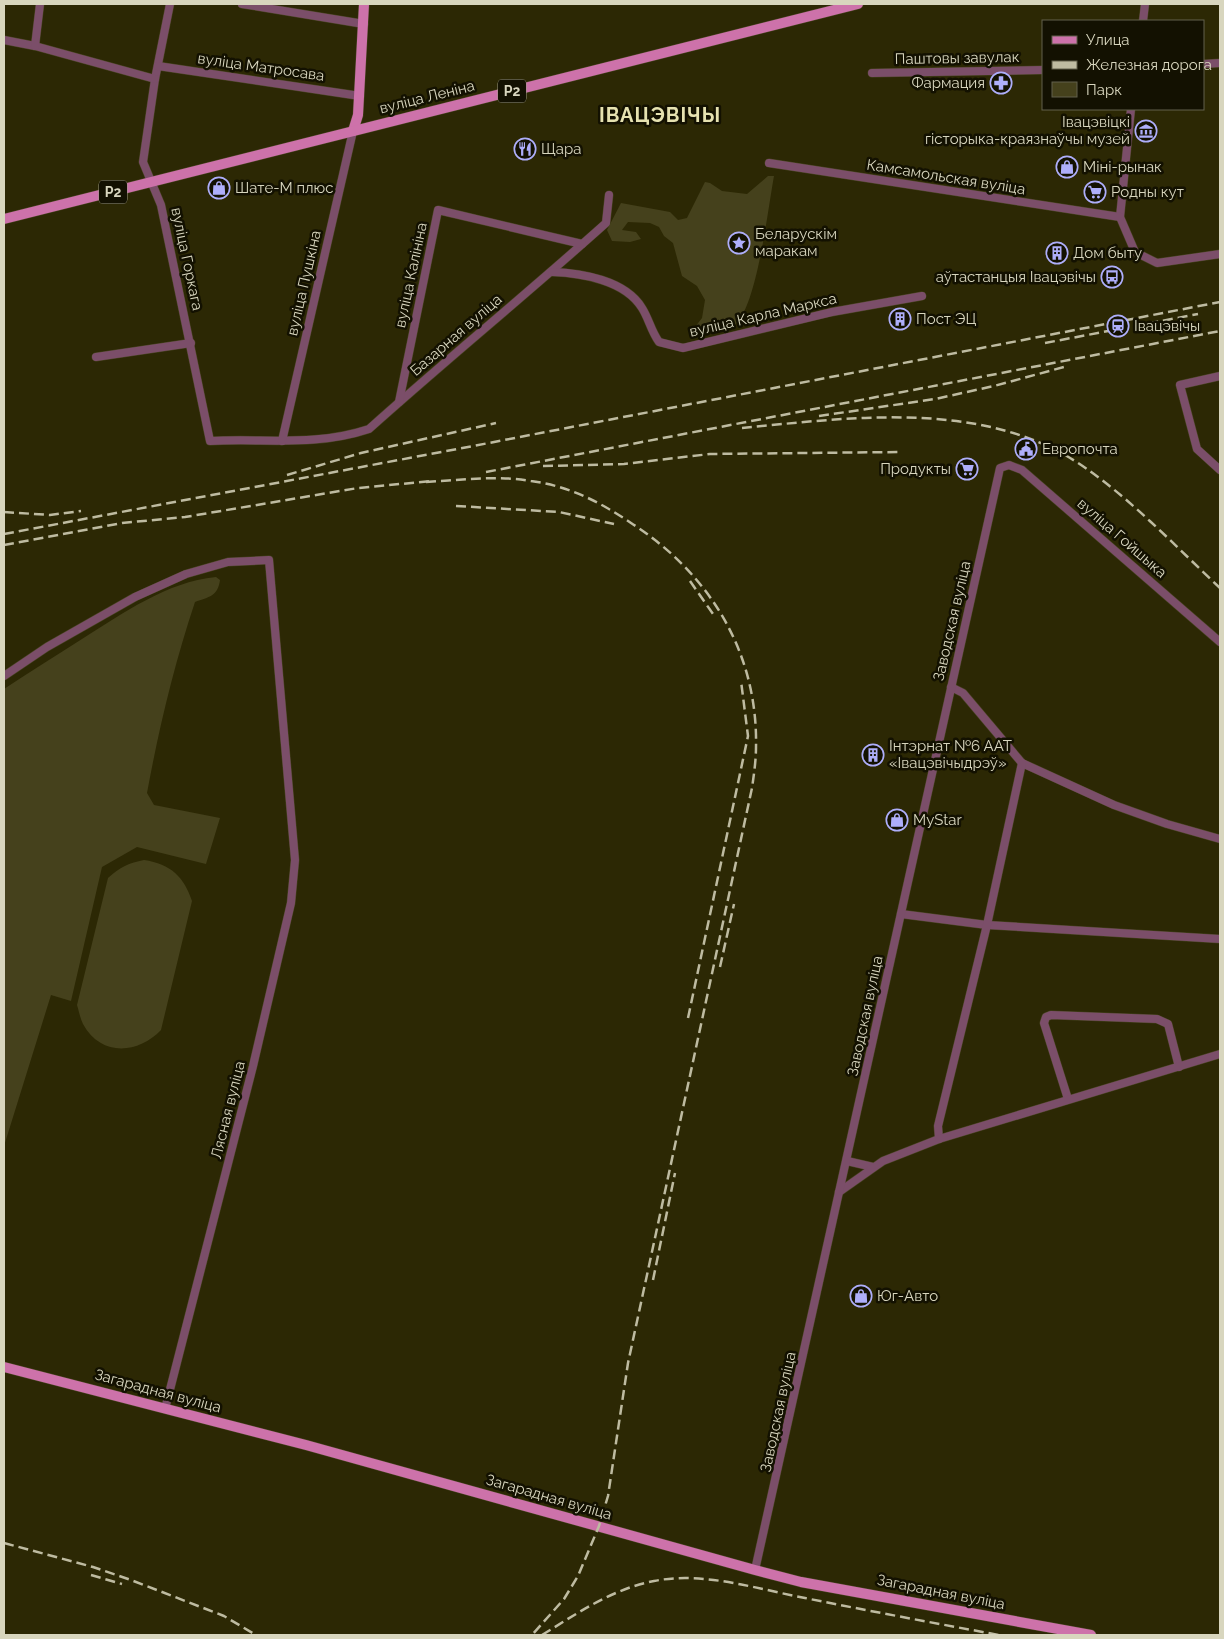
<svg xmlns="http://www.w3.org/2000/svg" width="1224" height="1639" font-family="Raleway,sans-serif">
<style>
.green{fill:#45411c}
.lines{fill:none;stroke-linecap:round;stroke-linejoin:round}
.minor-casing{stroke:#484422;stroke-width:9}
.major-casing{stroke:#484422;stroke-width:11}
.minor{stroke:#7b4e69;stroke-width:8}
.major{stroke:#cd72aa;stroke-width:10}
.rail{stroke:#bebba1;stroke-width:2.5;stroke-dasharray:10 5;stroke-linecap:butt}
.labels{text-anchor:middle;stroke-width:5;stroke-linejoin:round;paint-order:stroke}
.shield{fill:#131101;stroke:#9d9b85;stroke-width:1}
.shield-label{font-size:14px;font-weight:bold;fill:#d8d6be}
.street-label{font-size:15px;fill:#d8d6be;stroke:#131101}
.poi-label{font-size:15px;fill:#d8d6be;stroke:#131101;text-anchor:start}
.district-label{font-size:20px;font-weight:bold;letter-spacing:1px;fill:#e6e2b0;stroke:#131101}
</style>
<rect width="100%" height="100%" fill="#2c2804"/>
<g class="green">
<path d="M768,176H774C768,208 757,306 735,325C725,335 711,332 698,332L695,327L702,318L705,300L697,286L682,276L673,243L664,236L659,227L650,223L628,222L622,230L636,232L641,239L630,242L612,241L607,230L621,203L670,212L678,220L687,218L705,182L710,183L722,191L747,194Z"/>
<path d="M216,577L220,580C218,596 209,597 195,602C174,665 159,728 147,793L154,805L220,818L206,864L137,847L102,867L71,1001L51,995L4,1146V689C29,672 56,656 82,639C124,613 166,582 216,577Z"/>
<path d="M144,860C171,864 184,877 192,901L161,1030C138,1054 101,1057 83,1024C80,1018 79,1011 77,1005L108,878C120,867 129,863 144,860Z"/>
</g>
<g class="lines">
<g class="minor-casing">
<g id="minor">
<path d="M170,4L155,79L143,162L161,205L210,441C265,438 315,447 369,429C447,359 528,293 606,223L609,195"/>
<path d="M242,4L364,24"/>
<path d="M1143,21L1145,4"/>
<path d="M4,40L35,46L155,79"/>
<path d="M35,46L40,4"/>
<path d="M1203,64L1220,63"/>
<path d="M158,66L360,96"/>
<path d="M872,73L1043,70"/>
<path d="M1131,109L1120,217L1135,252L1157,263L1220,254"/>
<path d="M769,163L1120,217"/>
<path d="M552,272C581,273 625,280 642,308C649,319 651,331 659,342L683,348L832,312L922,296"/>
<path d="M96,357L191,343"/>
<path d="M1220,376L1180,385L1197,449L1220,470"/>
<path d="M399,402L438,210L582,244"/>
<path d="M282,441L353,131"/>
<path d="M4,676L47,647L135,597L186,574L228,562L269,560L295,860L291,903L253,1066L165,1409"/>
<path d="M951,687L963,693L1022,763L1114,805L1167,824L1220,839"/>
<path d="M901,914L987,925L1220,939"/>
<path d="M1068,1099L1044,1023L1046,1017L1051,1015L1157,1019L1168,1024L1179,1067"/>
<path d="M939,1139L938,1126L987,925L1022,763"/>
<path d="M847,1161L873,1167"/>
<path d="M839,1192L883,1161L939,1139L1220,1054"/>
<path d="M755,1570L1000,468L1009,465L1022,470L1220,642"/>
</g>
</g>
<g class="major-casing">
<g id="major">
<path d="M353,131L358,115L364,4"/>
<path d="M4,219L858,4"/>
<path d="M4,1367L306,1445L755,1570L801,1582L1091,1635"/>
</g>
</g>
<use href="#minor" class="minor"/>
<use href="#major" class="major"/>
<g class="rail">
<path d="M1045,343L1198,314"/>
<path d="M819,416L935,399L994,386L1064,367"/>
<path d="M742,428C847,418 969,401 1065,455C1119,486 1174,545 1220,588"/>
<path d="M543,466L624,464L710,454L901,452"/>
<path d="M486,472L1220,331"/>
<path d="M287,475L361,453L496,423"/>
<path d="M426,482C461,480 496,475 531,481C569,486 600,502 631,523C709,573 758,652 756,747C756,760 754,774 752,788L628,1363L608,1496L599,1526L578,1576L564,1599L532,1635"/>
<path d="M456,506L559,512L614,524"/>
<path d="M4,512L50,515L81,511"/>
<path d="M4,534L468,447L1220,302"/>
<path d="M4,545L122,523L185,517L358,488L432,481"/>
<path d="M690,581L713,614"/>
<path d="M720,967L734,904"/>
<path d="M688,1018L748,736L741,681"/>
<path d="M653,1280L675,1173"/>
<path d="M4,1543L93,1567L131,1580L224,1616L256,1635"/>
<path d="M91,1575L122,1584"/>
<path d="M542,1635C578,1613 612,1589 654,1581C703,1571 757,1589 805,1598C869,1611 934,1623 999,1635"/>
</g>
</g>
<defs>
<g id="pharmacy-ring" transform="scale(1.125)"><circle r="9.5" fill="#131101" stroke="#aeaefa" stroke-width="1.5"/><path d="M-2-6h4v4h4v4h-4v4h-4v-4h-4v-4h4Z" fill="#aeaefa"/></g>
<g id="museum-ring" transform="scale(1.125)"><circle r="9.5" fill="#131101" stroke="#aeaefa" stroke-width="1.5"/><path d="M0-6L6-3V-2H-6V-3ZM-5-1h2V3h-2ZM-1-1h2V3h-2ZM3-1h2V3H3ZM-6 4H6V6H-6Z" fill="#aeaefa"/></g>
<g id="restaurant-ring" transform="scale(1.125)"><circle r="9.5" fill="#131101" stroke="#aeaefa" stroke-width="1.5"/><path d="M-5-6h1v4h1v-4h1v4h1v-4h1v5L-1.5 .5V6h-2V.5L-5-1ZM5-6V6H3V1.5H1.5Q1.5-4 5-6Z" fill="#aeaefa"/></g>
<g id="shop-ring" transform="scale(1.125)"><circle r="9.5" fill="#131101" stroke="#aeaefa" stroke-width="1.5"/><path d="M-5-2.5h2.3a2.7 3.5 0 0 1 5.4 0H5L5.5 6h-11ZM-1.5-2.5h3a1.5 2.3 0 0 0-3 0Z" fill="#aeaefa"/></g>
<g id="supermarket-ring" transform="scale(1.125)"><circle r="9.5" fill="#131101" stroke="#aeaefa" stroke-width="1.5"/><path d="M-6-5.5h2.5l.6 2H6L4.5 2H-2.5L-4.4-4H-6ZM-1.5 3.2a1.3 1.3 0 1 0 .1 0ZM3 3.2a1.3 1.3 0 1 0 .1 0Z" fill="#aeaefa"/></g>
<g id="sight-ring" transform="scale(1.125)"><circle r="9.5" fill="#131101" stroke="#aeaefa" stroke-width="1.5"/><path d="M0-6L1.8-2.2L6-1.7L2.9 1.2L3.7 5.4L0 3.3L-3.7 5.4L-2.9 1.2L-6-1.7L-1.8-2.2Z" fill="#aeaefa"/></g>
<g id="building-ring" transform="scale(1.125)"><circle r="9.5" fill="#131101" stroke="#aeaefa" stroke-width="1.5"/><path d="M-4-6H4V6H1V3H-1V6H-4ZM-2.5-4.3h1.7v1.8h-1.7ZM.8-4.3h1.7v1.8H.8ZM-2.5-1h1.7V.8h-1.7ZM.8-1h1.7V.8H.8Z" fill="#aeaefa"/></g>
<g id="bus-ring" transform="scale(1.125)"><circle r="9.5" fill="#131101" stroke="#aeaefa" stroke-width="1.5"/><path d="M-5-6H5V4H4V6H2V4H-2V6H-4V4H-5ZM-3.5-4V0h7V-4ZM-3.5 1.2v1.5H-2V1.2ZM2 1.2v1.5H3.5V1.2Z" fill="#aeaefa"/></g>
<g id="station-ring" transform="scale(1.125)"><circle r="9.5" fill="#131101" stroke="#aeaefa" stroke-width="1.5"/><path d="M-3-6H3Q5-6 5-4V2Q5 4 3 4L4.5 6H3L1.5 4h-3L-3 6H-4.5L-3 4Q-5 4-5 2V-4Q-5-6-3-6ZM-3.5-4v3h7v-3ZM-3.5 1v1.5H-2V1ZM2 1v1.5H3.5V1Z" fill="#aeaefa"/></g>
<g id="civic-ring" transform="scale(1.125)"><circle r="9.5" fill="#131101" stroke="#aeaefa" stroke-width="1.5"/><path d="M-.6-6.5H3V-4.5H.6V-3L4-1V1h2V6H-6V1h2V-1L-.6-3ZM-1.2 2.5V6h2.4V2.5Z" fill="#aeaefa"/></g>
</defs>
<g fill-rule="evenodd">
<use href="#pharmacy-ring" x="1001" y="83"/>
<use href="#museum-ring" x="1146" y="131"/>
<use href="#restaurant-ring" x="525" y="149"/>
<use href="#shop-ring" x="1067" y="167"/>
<use href="#shop-ring" x="219" y="188"/>
<use href="#supermarket-ring" x="1095" y="192"/>
<use href="#sight-ring" x="739" y="243"/>
<use href="#building-ring" x="1057" y="253"/>
<use href="#bus-ring" x="1112" y="277"/>
<use href="#building-ring" x="900" y="319"/>
<use href="#station-ring" x="1118" y="326"/>
<use href="#civic-ring" x="1026" y="449"/>
<use href="#supermarket-ring" x="967" y="469"/>
<use href="#building-ring" x="873" y="755"/>
<use href="#shop-ring" x="897" y="820"/>
<use href="#shop-ring" x="861" y="1296"/>
</g>
<g class="labels">
<g class="shield">
<rect x="498" y="79.5" width="28" height="23" rx="4"/>
<rect x="99" y="180.5" width="28" height="23" rx="4"/>
</g>
<g class="shield-label">
<text x="512" y="96">Р2</text>
<text x="113" y="197">Р2</text>
</g>
<g class="street-label">
<text transform="translate(957 58) rotate(-1)" y="5">Паштовы завулак</text>
<text transform="translate(261 67) rotate(8)" y="5">вуліца Матросава</text>
<text transform="translate(427 97) rotate(-14)" y="5">вуліца Леніна</text>
<text transform="translate(946 177) rotate(9)" y="5">Камсамольская вуліца</text>
<text transform="translate(187 259) rotate(78)" y="5">вуліца Горкага</text>
<text transform="translate(411 275) rotate(-78)" y="5">вуліца Калініна</text>
<text transform="translate(304 283) rotate(-77)" y="5">вуліца Пушкіна</text>
<text transform="translate(763 315) rotate(-13)" y="5">вуліца Карла Маркса</text>
<text transform="translate(456 335) rotate(-41)" y="5">Базарная вуліца</text>
<text transform="translate(1122 538) rotate(41)" y="5">вуліца Гойшыка</text>
<text transform="translate(952 621) rotate(-77)" y="5">Заводская вуліца</text>
<text transform="translate(865 1016) rotate(-78)" y="5">Заводская вуліца</text>
<text transform="translate(228 1110) rotate(-76)" y="5">Лясная вуліца</text>
<text transform="translate(158 1391) rotate(15)" y="5">Загарадная вуліца</text>
<text transform="translate(778 1412) rotate(-78)" y="5">Заводская вуліца</text>
<text transform="translate(549 1497) rotate(16)" y="5">Загарадная вуліца</text>
<text transform="translate(941 1592) rotate(11)" y="5">Загарадная вуліца</text>
</g>
<g class="poi-label">
<text x="985" y="88" text-anchor="end">Фармация</text>
<text x="1130" y="127" text-anchor="end">Івацэвіцкі<tspan x="1130" dy="17">гісторыка-краязнаўчы музей</tspan></text>
<text x="541" y="154">Щара</text>
<text x="1083" y="172">Міні-рынак</text>
<text x="235" y="193">Шате-М плюс</text>
<text x="1111" y="197">Родны кут</text>
<text x="755" y="239">Беларускім<tspan x="755" dy="17">маракам</tspan></text>
<text x="1073" y="258">Дом быту</text>
<text x="1096" y="282" text-anchor="end">аўтастанцыя Івацэвічы</text>
<text x="916" y="324">Пост ЭЦ</text>
<text x="1134" y="331">Івацэвічы</text>
<text x="1042" y="454">Европочта</text>
<text x="951" y="474" text-anchor="end">Продукты</text>
<text x="889" y="751">Інтэрнат №6 ААТ<tspan x="889" dy="17">«Івацэвічыдрэў»</tspan></text>
<text x="913" y="825">MyStar</text>
<text x="877" y="1301">Юг-Авто</text>
</g>
<g class="district-label">
<text x="660" y="122">ІВАЦЭВІЧЫ</text>
</g>
</g>
<rect width="1224" height="1639" fill="none" stroke="#d8d6be" stroke-width="10"/>
<rect x="1042" y="20" width="162" height="90" fill="#131101" stroke="#62604d"/>
<rect x="1052" y="36" width="25" height="8" fill="#cd72aa" stroke="#62604d"/>
<text x="1086" y="45" font-size="15" fill="#d8d6be">Улица</text>
<rect x="1052" y="61" width="25" height="8" fill="#bebba1" stroke="#62604d"/>
<text x="1086" y="70" font-size="15" fill="#d8d6be">Железная дорога</text>
<rect x="1052" y="82" width="25" height="15" fill="#45411c" stroke="#62604d"/>
<text x="1086" y="95" font-size="15" fill="#d8d6be">Парк</text>
</svg>
